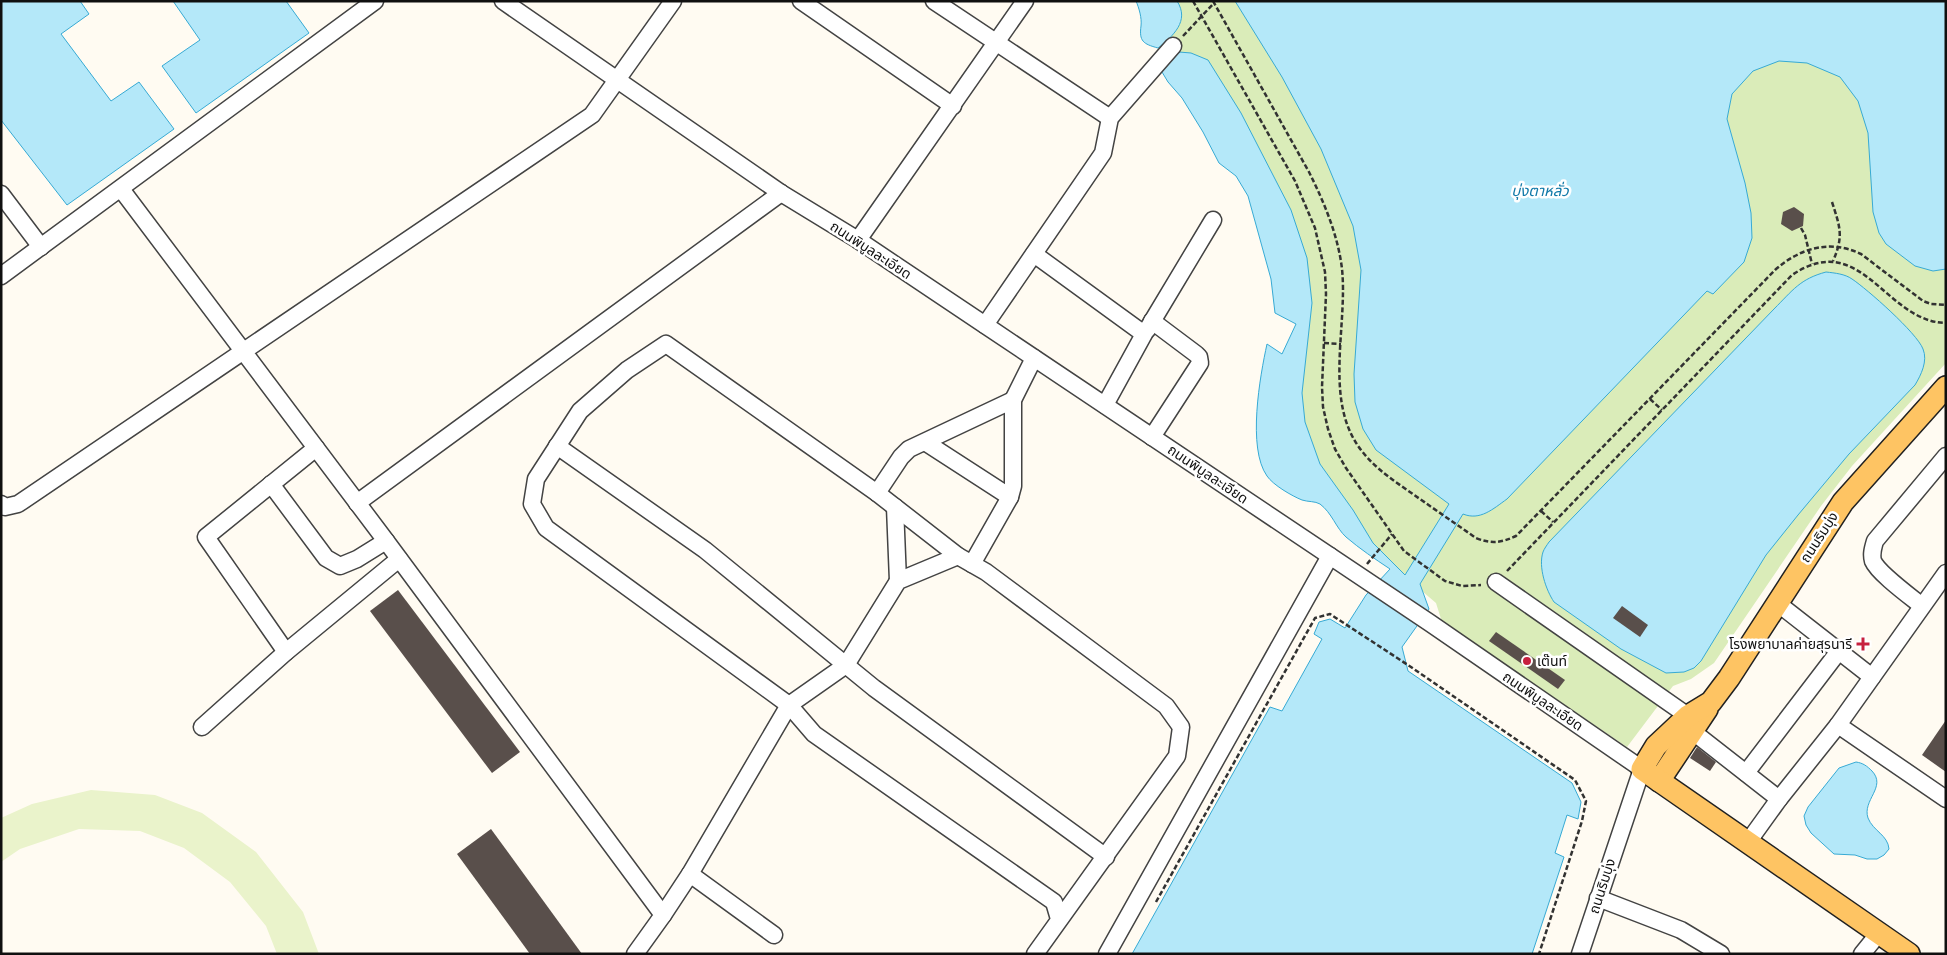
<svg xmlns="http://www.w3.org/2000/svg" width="1947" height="955" font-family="'Times New Roman','Noto Sans Thai',serif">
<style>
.green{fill:#daecb9}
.pitch{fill:#eaf3cb}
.water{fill:#b4e8f9;stroke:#37aad4}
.building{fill:#594f4b}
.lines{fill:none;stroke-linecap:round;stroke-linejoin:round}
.minor-casing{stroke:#434343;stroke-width:19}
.major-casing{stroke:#212121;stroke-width:24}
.path{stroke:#323232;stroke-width:2.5;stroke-dasharray:5 2.5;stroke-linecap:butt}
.minor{stroke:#fff;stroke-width:16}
.major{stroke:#fec463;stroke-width:21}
.poi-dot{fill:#c7203e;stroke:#fff;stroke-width:2}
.labels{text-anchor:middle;stroke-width:5;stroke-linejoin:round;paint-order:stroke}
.street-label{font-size:14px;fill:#101010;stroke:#fff}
.poi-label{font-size:14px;fill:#101010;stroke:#fff;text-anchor:end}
.water-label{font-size:15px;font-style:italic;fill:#127aa9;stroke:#fff}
</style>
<rect width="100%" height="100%" fill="#fffbf2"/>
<path class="green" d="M1168,1H1946V363L1852,466L1821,506L1714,663L1691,679L1673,686L1627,747L1442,622L1436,603L1381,556L1317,470L1302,428L1300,265L1176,58L1162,38Z"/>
<path class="pitch" d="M91,790L155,795L202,813L256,852L303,912L319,954H277L266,926L230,882L184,848L140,831L79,829L20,849L1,862V818L32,804Z"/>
<g class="water">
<path d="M1,1H80L89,14L61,34L111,101L139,82L174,129L67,205L1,120Z"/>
<path d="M173,1H286L309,33L196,113L162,66L200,40Z"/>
<path d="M1136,1H1177C1190,21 1173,36 1158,48C1143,44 1139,41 1141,26C1142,18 1139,8 1136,1Z"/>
<path d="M1235,1H1946V269L1933,271L1915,266L1886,244L1879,233L1873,212L1868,133L1858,101L1840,77L1807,63L1779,61L1753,71L1732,94L1727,119L1745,183L1751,213L1752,238L1744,262L1713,294L1707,291L1507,499C1493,509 1480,521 1463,514L1420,584L1429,609L1402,647L1408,671L1572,783L1581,802L1578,819L1567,815L1555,853L1564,857L1532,954H1132L1270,707L1282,711L1322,639L1314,634L1319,622L1330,619L1345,628L1366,595L1390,569C1375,559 1360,549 1346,537C1336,528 1332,513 1320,504C1315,501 1308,502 1302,500C1292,496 1273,485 1267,476C1247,448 1260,376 1267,344L1282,354L1296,324L1275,313L1271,279L1248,196L1236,176L1219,163L1203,132L1182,98L1168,82L1162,72L1167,62L1179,52L1191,53L1208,60L1241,113L1291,210L1307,258L1312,303L1302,393L1305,422L1320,464L1353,510L1373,543L1405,575L1449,504L1376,450L1363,429L1355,402L1354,374L1361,270L1353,226L1321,149L1282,77Z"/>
<path d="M1826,272C1835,273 1845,274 1852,279C1867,289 1917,333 1923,349C1928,361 1921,375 1915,385L1849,454L1798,515L1766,555L1701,661L1694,668L1684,672L1666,673L1621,649L1554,602C1546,590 1538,567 1543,552C1544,549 1547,545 1549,542L1774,309C1793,290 1800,279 1826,272Z"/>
<path d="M1856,762C1863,763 1867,766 1872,771C1887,787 1862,800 1868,818C1873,831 1888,835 1889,849L1884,855L1877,859H1867L1855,855L1834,854L1811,833L1806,825L1804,816L1808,807L1839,768Z"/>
</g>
<g class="building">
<path d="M1794,207L1804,214L1803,226L1792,231L1781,224L1783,212Z"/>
<path d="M398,590L520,752L492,773L370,611Z"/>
<path d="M1622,606L1648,625L1640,637L1613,618Z"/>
<path d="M1496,632L1565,680L1558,689L1489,641Z"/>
<path d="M1946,720V772L1922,755Z"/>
<path d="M1697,747L1716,762L1710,771L1690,758Z"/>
<path d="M491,829L582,954H530L457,854Z"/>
</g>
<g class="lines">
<g class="minor-casing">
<g id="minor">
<path d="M503,1L781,193L858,240L985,325L1430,623L1642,769L1580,954"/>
<path d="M801,1L953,106"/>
<path d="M934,1L1110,118"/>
<path d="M121,189L386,541L663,915L635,954"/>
<path d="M1,194L41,247"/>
<path d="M858,240L1025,1"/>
<path d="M1034,254L1144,334L1105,405"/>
<path d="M1,276L375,1"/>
<path d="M1152,321L1196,354L1199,357L1200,363L1152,437"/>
<path d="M985,325L1103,153L1110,118L1173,46"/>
<path d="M1147,330L1213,220"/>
<path d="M925,442L1010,497"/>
<path d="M557,446L705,550L874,688L1106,857"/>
<path d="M271,484L326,558L340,566L357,559L386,541"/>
<path d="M877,493L901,457L909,449L1013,400"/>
<path d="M357,503L781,193"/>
<path d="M1,504L5,507L18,504L592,115L673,1"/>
<path d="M895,507L898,581"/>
<path d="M972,564L1010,497L1013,486V400L1034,358"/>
<path d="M1946,573L1838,725L1946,799"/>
<path d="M1496,582L1688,716"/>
<path d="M1776,602L1872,677"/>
<path d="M1922,606C1911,597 1878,573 1873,561C1871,554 1873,548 1875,541L1946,456"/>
<path d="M286,652L206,537L316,448"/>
<path d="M202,727L286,652L399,559"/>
<path d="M1692,731L1779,799"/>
<path d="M1746,773L1839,651"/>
<path d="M1748,842L1779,799L1838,725"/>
<path d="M690,874L774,935"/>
<path d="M1598,898L1681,930L1721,954"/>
<path d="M663,915L690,874L789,705L846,665L898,581L958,556"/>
<path d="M1035,954L1177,756L1181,727L1166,706L986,572L958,556L877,493L666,344L627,370L580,411L536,479L532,504L546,528L789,705L814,734L1054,902L1059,919"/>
<path d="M1107,954L1330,556"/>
<path d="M1862,954L1879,933"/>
</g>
</g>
<g class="major-casing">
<g id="major">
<path d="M1659,781L1707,709"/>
<path d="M1909,954L1642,769L1656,746L1688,716L1711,702L1729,678L1843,502L1946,387"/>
</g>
</g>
<g class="path">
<path d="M1193,1L1295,181L1315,228L1325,272L1326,294L1322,387L1323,407L1328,429L1335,449L1346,468L1404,551L1445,581L1462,586L1481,585"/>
<path d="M1213,1L1309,172C1324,202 1338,235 1342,269C1348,326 1323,401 1361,450C1374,467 1390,478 1407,490C1430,506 1453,522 1476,538C1491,544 1501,543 1516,536L1775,270C1800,248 1830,239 1861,254L1923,301L1931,304L1946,305"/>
<path d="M1183,36L1214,3"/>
<path d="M1832,202C1840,227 1844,236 1833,261"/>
<path d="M1801,228L1805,235L1812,264"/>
<path d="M1324,343L1341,344"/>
<path d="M1650,399L1662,410"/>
<path d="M1541,511L1553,522"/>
<path d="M1367,564L1392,534"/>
<path d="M1507,571L1792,275C1862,228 1885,322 1946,323"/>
<path d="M1156,902L1315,618L1330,614L1411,667L1575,780L1586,801L1582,821L1539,954"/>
</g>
<use href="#minor" class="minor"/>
<use href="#major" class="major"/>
</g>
<g class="poi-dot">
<path d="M1860.5 636.5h5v5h5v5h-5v5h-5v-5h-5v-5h5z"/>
<circle cx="1527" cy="661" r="5"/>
</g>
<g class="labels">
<g class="street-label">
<text transform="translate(871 250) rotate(33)" y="5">ถนนพิบูลละเอียด</text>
<text transform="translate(1208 474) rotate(34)" y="5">ถนนพิบูลละเอียด</text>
<text transform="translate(1819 537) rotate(-57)" y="5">ถนนริมบุ่ง</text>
<text transform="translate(1543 701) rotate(34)" y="5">ถนนพิบูลละเอียด</text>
<text transform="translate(1602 886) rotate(-72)" y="5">ถนนริมบุ่ง</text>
</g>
<g class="poi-label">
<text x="1852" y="649">โรงพยาบาลค่ายสุรนารี</text>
<text x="1537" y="666" text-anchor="start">เต๊นท์</text>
</g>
<g class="water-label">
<text x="1540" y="196">บุ่งตาหลั่ว</text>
</g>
</g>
<rect width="1947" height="955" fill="none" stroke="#101010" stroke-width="5"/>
</svg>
